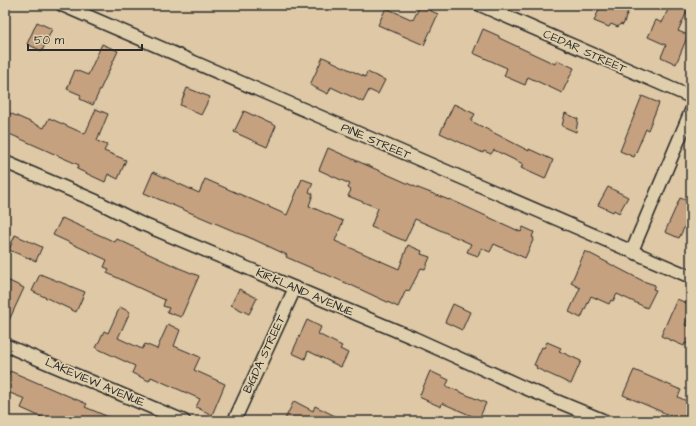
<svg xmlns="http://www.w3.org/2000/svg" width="696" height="426" font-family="'Architects Daughter',sans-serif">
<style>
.building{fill:#c5a17f;stroke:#2b2b2b}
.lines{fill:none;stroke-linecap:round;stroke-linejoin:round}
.minor-casing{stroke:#2b2b2b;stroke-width:15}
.minor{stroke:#e0cfac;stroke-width:12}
.labels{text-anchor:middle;stroke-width:3.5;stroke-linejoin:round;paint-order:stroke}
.street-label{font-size:12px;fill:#2b2b2b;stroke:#e0cfac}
</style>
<rect width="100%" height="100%" fill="#dec8a5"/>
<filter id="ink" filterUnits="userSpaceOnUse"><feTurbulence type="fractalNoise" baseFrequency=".025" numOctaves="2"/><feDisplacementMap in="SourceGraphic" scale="8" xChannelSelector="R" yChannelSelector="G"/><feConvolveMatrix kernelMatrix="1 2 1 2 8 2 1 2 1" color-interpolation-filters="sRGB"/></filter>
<g filter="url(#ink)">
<g class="building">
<path d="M601,5H619L629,9L623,25L620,24L618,27L611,24L609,27L594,21Z"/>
<path d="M670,5H690L678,31L688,35L676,64L661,57L666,45L648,37L656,20L662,23Z"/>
<path d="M420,6L438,14L424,45L378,25L386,8L413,20Z"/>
<path d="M37,22L52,29L42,51L27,44Z"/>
<path d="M483,29L499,36V38L555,64L557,60L574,68L562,93L528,77L525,85L504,76L507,68L473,53Z"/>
<path d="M102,44L118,51L93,105L80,99L81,95L67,89L75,70L88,75Z"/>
<path d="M323,57L365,77L367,72L385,80L378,94L369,90L363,102L331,87L328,94L310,85Z"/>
<path d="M187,88L210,97L201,115L180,105Z"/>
<path d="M642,96L659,103L648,130L646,129L634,157L620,151Z"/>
<path d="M454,104L475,114L471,121L529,151V149L553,160L545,179L521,168L523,164L494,150L491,154L484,151L483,153L440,133Z"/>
<path d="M96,109L108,114L97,141L107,145L104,151L126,160L118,179L108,174L105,182L77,169L79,165L5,132V111L44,128L49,118L85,134Z"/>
<path d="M244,111L276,126L267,147L234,132Z"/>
<path d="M565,113L578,119L576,132L562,126Z"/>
<path d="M328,148L418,188L449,200V199L521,232L523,227L534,232L532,237L534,238L525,258L494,244L490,252L481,248L478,256L467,252L471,244L415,219L405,241L371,227L378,208L348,196L351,190L348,188L350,184L319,170Z"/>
<path d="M153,172L199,193L205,179L287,215L302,179L313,183L309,192L313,194L309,206L343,221L335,241L399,269L408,245L422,251L421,254L430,257L425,269L421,268L409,291L406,290L398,307L353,286L286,257L287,255L255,240L144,193Z"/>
<path d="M608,187L628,197L619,213L614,210L613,212L598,205Z"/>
<path d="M680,198L691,202V221L688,220L679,238L665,232Z"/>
<path d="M62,218L115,242L117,239L179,268L199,276L181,317L167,312L169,308L163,306L165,300L107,273L109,269L104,267L107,260L53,235Z"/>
<path d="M15,235L42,247L36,261L9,250Z"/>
<path d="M585,251L643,281L655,285L653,289L656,290L647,308L617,294L613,301L611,300L609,304L591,296L581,318L569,312L580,288L571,283Z"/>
<path d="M40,274L85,292L76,312L32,291Z"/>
<path d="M5,279L24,288L5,329Z"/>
<path d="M239,289L257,298L249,314L231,305Z"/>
<path d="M677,299L691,305V310L685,325L691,327V335L687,344L685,343L684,346L661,336Z"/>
<path d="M453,304L470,312L462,330L445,322Z"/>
<path d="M120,307L130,312L118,338L142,349L145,344L157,349L168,324L180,330L174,346L200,357L194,370L225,384L212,415L196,407L200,399L151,377L149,381L132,373L135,366L96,348L104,331L108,333Z"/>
<path d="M307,320L321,327L318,334L342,346L340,349L348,353L341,367L308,351L305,359L292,353Z"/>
<path d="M547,342L561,348L559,351L581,361L571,384L536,368L537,366L534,365L542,347L544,348Z"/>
<path d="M634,370L681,390L678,397L691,403V421H683L623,395Z"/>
<path d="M10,371L87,404L85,407L118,421H50L21,408L25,399L5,391V382Z"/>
<path d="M430,371L449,380L446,386L486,403L479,419L442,403L441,407L419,397Z"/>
<path d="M294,401L313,411L315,406L345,421H284Z"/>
</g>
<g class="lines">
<g class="minor-casing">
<g id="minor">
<path d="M62,5L691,277"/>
<path d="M480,5L691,97"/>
<path d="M5,162L96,201L140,223L414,338L525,388L605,421"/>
<path d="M632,251L691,111"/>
<path d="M5,345L184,421"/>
<path d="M234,421L295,288"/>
</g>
</g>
<use href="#minor" class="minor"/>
</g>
</g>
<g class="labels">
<g class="street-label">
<text transform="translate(585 51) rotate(24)" y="4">CEDAR STREET</text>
<text transform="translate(376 141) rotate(23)" y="4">PINE STREET</text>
<text transform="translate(305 292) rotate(23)" y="4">KIRKLAND AVENUE</text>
<text transform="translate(264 354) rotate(-65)" y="4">BIGDA STREET</text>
<text transform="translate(95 382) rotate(23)" y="4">LAKEVIEW AVENUE</text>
</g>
</g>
<rect width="696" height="426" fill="none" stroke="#e0cfac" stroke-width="20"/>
<rect x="10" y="10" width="676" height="406" fill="none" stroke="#2b2b2b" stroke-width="1.5" filter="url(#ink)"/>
<path d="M28 44v6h114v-6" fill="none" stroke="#2b2b2b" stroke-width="2"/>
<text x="34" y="44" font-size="12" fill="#2b2b2b" stroke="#e0cfac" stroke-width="3" paint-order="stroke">50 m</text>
</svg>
